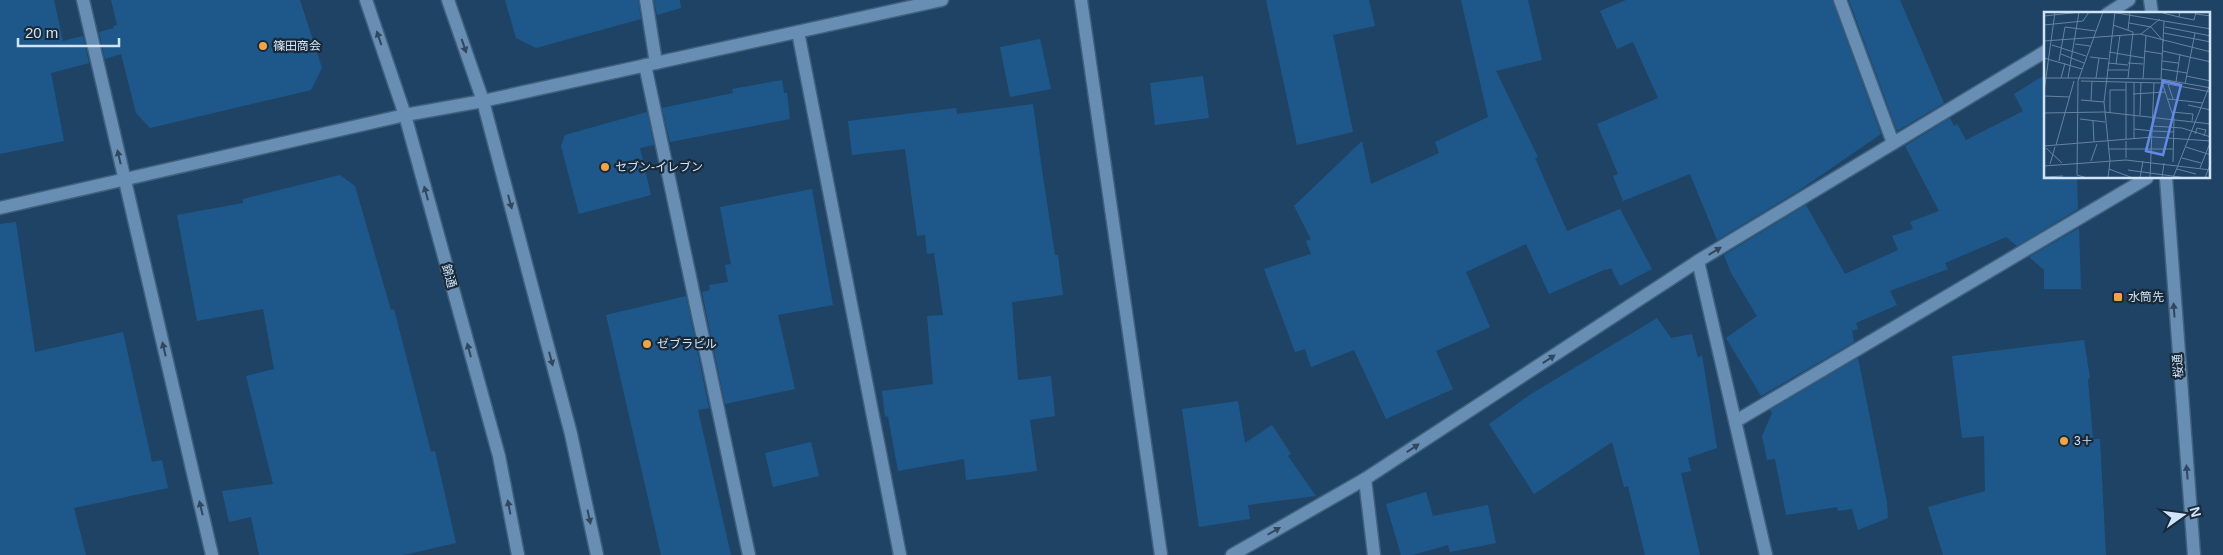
<svg xmlns="http://www.w3.org/2000/svg" width="2223" height="555" font-family="Arial,'Noto Sans JP',sans-serif">
<style>
.building{fill:#1e588b}
.lines{fill:none;stroke-linecap:round;stroke-linejoin:round}
.minor-casing{stroke:#40617d;stroke-width:15}
.tertiary-casing{stroke:#40617d;stroke-width:15}
.minor{stroke:#688eb4;stroke-width:12}
.tertiary{stroke:#688eb4;stroke-width:12}
.oneway{fill:#31475d}
.poi-dot{fill:#f3a442;stroke:#192938;stroke-width:2}
.labels{text-anchor:middle;stroke-width:4.5;stroke-linejoin:round;paint-order:stroke}
.poi-label{font-size:12px;fill:#cfe4f8;stroke:#192938;text-anchor:start}
.street-label{font-size:12px;fill:#cfe4f8;stroke:#192938}
.inset-road{fill:none;stroke:#6583a0;stroke-width:1}
.view{fill:#648ae5;fill-opacity:0.15;stroke:#648ae5;stroke-width:2.5}
.inset-edge{fill:none;stroke:#cfe4f8;stroke-width:2.5}
</style>
<rect width="100%" height="100%" fill="#1f4365"/>
<g class="building">
<path d="M0,0H54L63,41L83,36L89,63L51,73L64,141L0,154Z"/>
<path d="M111,0H300L322,68L311,90L150,128L136,113L121,54L105,59L99,32L114,28L113,26L117,25Z"/>
<path d="M505,0H638L641,19L536,48L516,38Z"/>
<path d="M654,0H680L681,8L657,15Z"/>
<path d="M1266,0H1369L1375,26L1333,35L1353,132L1297,145Z"/>
<path d="M1461,0H1528L1542,60L1496,71L1538,157L1535,158L1567,231L1620,209L1652,269L1620,286L1611,268L1607,270L1606,269L1549,294L1526,244L1466,272L1490,327L1436,351L1453,389L1386,419L1354,350L1311,367L1305,349L1295,352L1264,269L1311,254L1306,241L1311,239L1294,206L1362,141L1371,184L1439,153L1435,142L1488,117Z"/>
<path d="M1626,0H1832L1881,134L1798,191L1717,240L1690,174L1623,201L1613,176L1618,174L1597,124L1658,98L1633,42L1617,49L1600,11Z"/>
<path d="M1849,0H1900L1944,103L1897,131Z"/>
<path d="M1040,39L1051,89L1010,97L1000,47Z"/>
<path d="M2046,74V178H2077L2078,209L2017,246L2006,237L1945,263L1948,269L1890,291L1897,305L1856,323L1858,329L1852,331L1854,342L1761,396L1726,338L1757,316L1731,273L1724,255L1806,205L1845,274L1898,250L1892,236L1913,229L1910,222L1939,211L1905,146L1950,118L1954,126L1957,124L1966,140L2023,111L2014,94Z"/>
<path d="M1203,76L1209,118L1155,125L1150,83Z"/>
<path d="M782,80L784,93H787L790,119L670,142L662,108L733,93L732,89Z"/>
<path d="M1033,104L1042,170L1055,255H1058L1063,295L1012,302L1018,380L1051,376L1055,416L1030,420L1037,471L966,480L964,459L898,471L888,416L885,417L882,391L933,384L927,316L943,315L934,253L927,254L925,235L917,236L905,149L852,155L848,121L956,108L957,114Z"/>
<path d="M647,112L654,145L640,148L651,195L579,214L561,146L565,135Z"/>
<path d="M340,175L355,186L391,310L394,309L431,452L435,451L456,543L404,555H259L251,517L229,522L222,491L273,484L246,376L274,369L263,309L197,321L177,215L243,203V199Z"/>
<path d="M812,189L833,305L778,315L795,389L725,404L702,292L710,290L709,285L728,282L725,265L731,264L720,207Z"/>
<path d="M16,222L35,352L123,332L152,462L162,460L168,488L74,508L86,555H0V224Z"/>
<path d="M2079,228L2081,289H2044V270L2029,257Z"/>
<path d="M686,296L709,408L698,410L731,555H661L606,315Z"/>
<path d="M1657,318L1671,338L1692,334L1698,358L1702,355L1717,448L1688,458L1691,471L1681,473L1700,555H1645L1628,486L1624,487L1612,442L1534,494L1489,424L1531,394Z"/>
<path d="M2084,340L2090,378L2088,379L2093,439H2100L2106,555H1943L1928,507L1985,491L1984,436L1962,438L1952,356Z"/>
<path d="M1858,358L1887,503L1888,518L1858,530L1852,509L1838,511L1837,507L1786,515L1775,459L1767,460L1762,436L1772,413L1770,410Z"/>
<path d="M1238,401L1245,443L1272,425L1291,454L1288,456L1316,496L1248,505L1250,519L1199,527L1182,409Z"/>
<path d="M811,442L819,476L773,487L765,453Z"/>
<path d="M1426,492L1433,516L1488,505L1496,543L1450,552L1448,545L1413,555H1401L1386,504Z"/>
</g>
<g class="lines">
<g class="minor-casing">
<g id="minor">
<path d="M83,0L212,555"/>
<path d="M646,0L656,63"/>
<path d="M1840,0L1893,143"/>
<path d="M2107,14L2129,0"/>
<path d="M798,32L900,555"/>
<path d="M645,65L749,555"/>
<path d="M1698,261L1766,555"/>
<path d="M1736,421L2147,178"/>
<path d="M1365,479L1374,555"/>
<path d="M1232,555L1365,479L1698,261L2046,51"/>
</g>
</g>
<g class="tertiary-casing">
<g id="tertiary">
<path d="M366,0L405,115L499,456L518,555"/>
<path d="M448,0L483,101L571,434L597,555"/>
<path d="M1081,0L1161,555"/>
<path d="M2150,0L2152,14"/>
<path d="M2166,178L2194,555"/>
<path d="M0,208L405,115L483,101L942,0"/>
</g>
</g>
<use href="#minor" class="minor"/>
<use href="#tertiary" class="tertiary"/>
</g>
<defs><path id="oneway-solid" d="M-6-.8H1V-3.2L6.5 0L1 3.2V.8H-6Z" transform="scale(1.25)"/></defs>
<g class="oneway">
<use href="#oneway-solid" transform="translate(379 38) rotate(-109)"/>
<use href="#oneway-solid" transform="translate(464 46) rotate(71)"/>
<use href="#oneway-solid" transform="translate(119 157) rotate(-103)"/>
<use href="#oneway-solid" transform="translate(426 193) rotate(-105)"/>
<use href="#oneway-solid" transform="translate(510 202) rotate(75)"/>
<use href="#oneway-solid" transform="translate(1715 251) rotate(-31)"/>
<use href="#oneway-solid" transform="translate(2174 310) rotate(-94)"/>
<use href="#oneway-solid" transform="translate(164 349) rotate(-103)"/>
<use href="#oneway-solid" transform="translate(469 350) rotate(-105)"/>
<use href="#oneway-solid" transform="translate(551 359) rotate(75)"/>
<use href="#oneway-solid" transform="translate(1549 359) rotate(-33)"/>
<use href="#oneway-solid" transform="translate(1413 448) rotate(-33)"/>
<use href="#oneway-solid" transform="translate(2187 472) rotate(-95)"/>
<use href="#oneway-solid" transform="translate(509 507) rotate(-101)"/>
<use href="#oneway-solid" transform="translate(201 508) rotate(-103)"/>
<use href="#oneway-solid" transform="translate(589 517) rotate(78)"/>
<use href="#oneway-solid" transform="translate(1274 531) rotate(-30)"/>
</g>
<g class="poi-dot">
<circle cx="263" cy="46" r="5"/>
<circle cx="605" cy="167" r="5"/>
<rect x="2113" y="292" width="10" height="10" rx="2.5"/>
<circle cx="647" cy="344" r="5"/>
<circle cx="2064" cy="441" r="5"/>
</g>
<g class="labels">
<g class="poi-label">
<text x="273" y="50">篠田商会</text>
<text x="615" y="171">セブン-イレブン</text>
<text x="2128" y="301">水筒先</text>
<text x="657" y="348">ゼブラビル</text>
<text x="2074" y="445">3＋</text>
</g>
<g class="street-label">
<text transform="translate(449 276) rotate(75)" y="4">錦通</text>
<text transform="translate(2178 366) rotate(-94)" y="4">桜通</text>
</g>
</g>
<g transform="translate(2044 12)">
<rect width="166" height="166" fill="#1f4365"/>
<path class="inset-road" d="M67,0L167,17M136,0L135,5L150,8L152,0M119,1L135,5M152,2L167,4M0,4L37,0M120,9L117,67L130,107L129,150M85,11L107,15L120,30M0,13L39,9L45,0M69,13L89,20L84,66M121,15L167,24M84,18L86,0M120,21L167,30M97,22L116,7M0,29L96,22L167,40M31,32L46,34M8,33L42,44M100,39L119,42M119,39L167,50M65,40L100,46M17,42L40,51M46,45L64,47M0,46L38,57M15,49L21,15L52,19M118,49L134,51M64,51L84,53M84,51L99,52M72,52L76,23M118,57L143,61M63,58H84M142,64L167,69M0,66H38M17,66L21,51M24,66L35,0M38,66L117,67L167,76M52,66L55,46M99,67L102,24M37,69L118,71L167,80M82,70V127M90,70V126M132,70L136,42M124,72L129,87M141,72L151,21M0,80L11,0M89,82L121,80M0,84L26,85M124,87L159,91M37,88L60,90M47,89L48,69M144,93L167,98M128,100L149,102L148,109M0,101L60,100L167,112M66,101V78H82M96,103L97,70M36,107L61,110M49,109L50,130M109,114L138,116L167,125M90,117L109,119M109,119L130,120M151,122L153,116L162,118L160,124M82,129V146M12,133L30,69M0,134L109,125L167,129M142,135L167,143M2,136L18,151M65,137H129M138,146L157,151M47,149L53,132M6,152L11,135M0,154L82,148L167,158M156,156L166,131M65,157L89,166M133,157L152,162M84,158L143,166M0,165L19,164M43,166L33,163L34,69L59,0M64,166L66,149L60,90L71,0M96,166L99,149M106,166L110,71M118,166L120,151M129,166L167,70M161,166L167,150"/>
<path class="view" d="M119,69L137,73L119,143L102,139Z"/>
<rect width="166" height="166" class="inset-edge"/>
</g>
<g transform="translate(2183 515) rotate(76)" stroke="#192938" stroke-width="4" paint-order="stroke">
<path d="M0-4L9 19L0 12L-9 19Z" fill="#cfe4f8"/>
<text y="-8" font-size="14" font-weight="bold" text-anchor="middle" fill="#cfe4f8">N</text>
</g>
<path d="M18 38v8h101v-8" fill="none" stroke="#cfe4f8" stroke-width="2.5"/>
<text x="25" y="38" font-size="15" fill="#cfe4f8" stroke="#192938" stroke-width="4" paint-order="stroke">20 m</text>
</svg>
